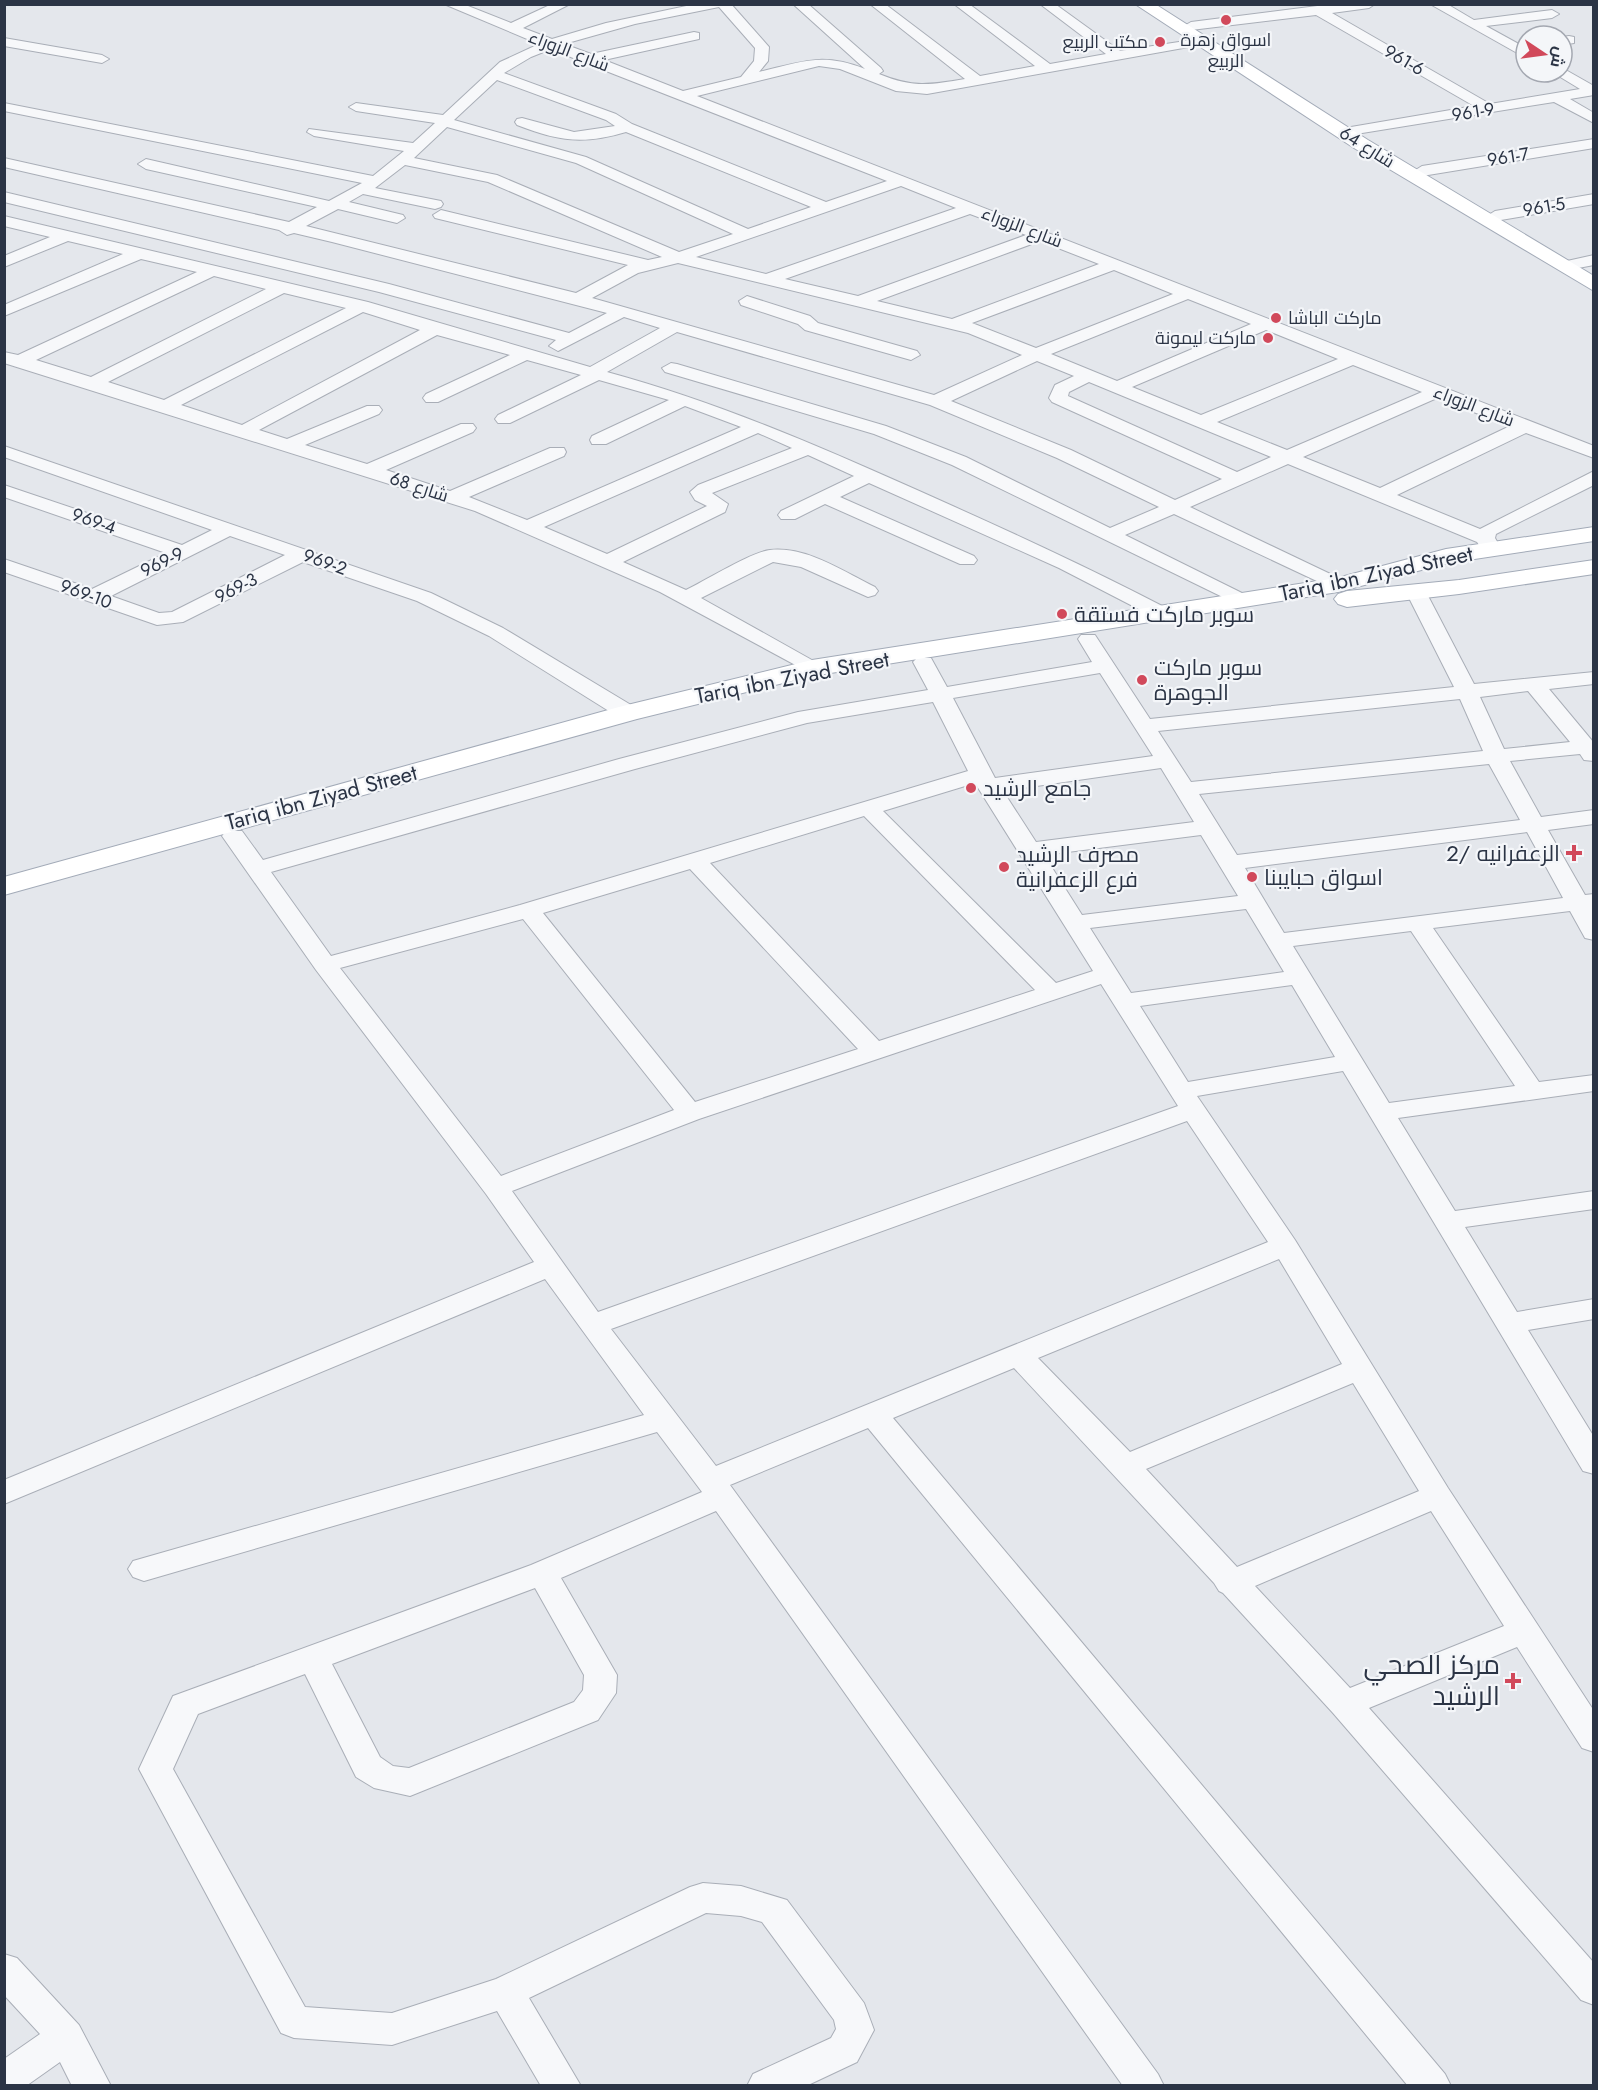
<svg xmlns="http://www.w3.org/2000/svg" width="1598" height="2090" font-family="Jost,Cairo,sans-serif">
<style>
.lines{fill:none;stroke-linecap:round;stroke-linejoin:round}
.minor-casing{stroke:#a9aeb7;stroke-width:2}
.major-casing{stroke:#a3abb8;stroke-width:2}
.minor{fill:#f7f8fa;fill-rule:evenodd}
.major{fill:#fff;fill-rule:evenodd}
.poi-dot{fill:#d1495b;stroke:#f4f6f9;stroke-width:2}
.labels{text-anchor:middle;stroke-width:4.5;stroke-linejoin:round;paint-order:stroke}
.far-poi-label{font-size:18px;fill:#2b3445;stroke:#f4f6f9;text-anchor:end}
.far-street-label{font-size:18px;fill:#2b3445;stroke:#f4f6f9}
.street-label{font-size:22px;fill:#2b3445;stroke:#f4f6f9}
.poi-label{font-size:22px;fill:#2b3445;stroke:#f4f6f9;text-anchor:start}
.near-poi-label{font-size:27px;fill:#2b3445;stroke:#f4f6f9;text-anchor:end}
</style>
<rect width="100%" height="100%" fill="#e4e7ec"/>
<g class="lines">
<g class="minor-casing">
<g id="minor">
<path d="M444,4H463L511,23L552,4H570L523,28L552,39L606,23L691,5L731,4L769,47L768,61L759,72C802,62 822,52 865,69L793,4H808L881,68L883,71L879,74C913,88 930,85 965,79L870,4H885L980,76L1035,66L954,4H969L1050,64L1106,54L1040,4H1055L1120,51L1205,38L1207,41L1200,45L927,94L896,91L840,69L819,66L697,96L1594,446V458L1526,433L1397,495L1480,529L1594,471V485L1496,534L1495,538L1502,550L1492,556L1485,554L1477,542L1288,464L1190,507L1345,581L1348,585L1345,589L1338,591L1174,514L1125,535L1248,596L1251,600L1248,604L1241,606L952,465L874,434L665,372L662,368L671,363L677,364L886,426L966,457L1110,528L1159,507L1057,458L930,405L677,332L607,372C717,402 814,444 917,490C1002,528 1086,566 1168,609L1171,613L1168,617H1154L1059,568L869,483L840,497L974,556L977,560L974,564H960L825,504L795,519H781L778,515L781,511L854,476L808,455L712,493L728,504L725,512L623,562L686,590C705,581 751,552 770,550C807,546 844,572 875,587L878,591L875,595L868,597L801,567L773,562L701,598L819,664L823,668L819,672L812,674L660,592L475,511L4,363V352L18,355L197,272L141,259L4,316V305L123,254L68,241L4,267V256L50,237L4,226V216L368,302L590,367L660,328L624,317L558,351L549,346L556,340L379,292L4,202V192L389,284L569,333L607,313L332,242L294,233L287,235L279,230L4,167V158L289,222L317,207L146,169L138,164L146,159L329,201L362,183L4,111V103L373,176L404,151L314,136L307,132L309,129L413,143L435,123L356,111L349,107L356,103L443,115L500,62L539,44ZM719,7L755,48L754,61L741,77L683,91L604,60L699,39V33L694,32L591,54L564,44L635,24ZM551,49L583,62L887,181L826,202L632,124L616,114L504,73L531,57ZM497,80L606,120L615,126L574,132L522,118L517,119L515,122L517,125C558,141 583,145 626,132L811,207L748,229L586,157L454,120ZM447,127L576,163L733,234L679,252L497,175L414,158ZM405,165L488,182L662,257L648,260L441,210L433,215L435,218L628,265L576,293L306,226L338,209L397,223L405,218L403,215L349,202L363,194L435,209L441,207L443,204L441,201L375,188ZM901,186L956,208L766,274L696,257ZM970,214L1026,235L858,296L785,279ZM1040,241L1099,264L952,319L877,301ZM678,263L968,333L1022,355L934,395L592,298L638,273ZM1114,270L1173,294L1036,348L972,323ZM214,276L266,289L91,377L36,360ZM284,293L346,308L164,400L108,382ZM1188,299L1251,324L1117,381L1051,354ZM363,312L420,330L242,425L181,405ZM1266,330L1338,359L1201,415L1132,387ZM437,335L510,355L426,394L423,398L426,402H438L527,360L581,375L498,415L495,419L498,423H510L599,380L669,400L592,436L590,440L592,444H606L685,406L741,427L527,520L469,497L564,456L566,452L564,448H550L450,491L386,470L473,432L476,428L473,424H461L367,464L305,445L379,414L382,410L379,406H367L287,439L259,430ZM1037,361L1074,376L1055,385L1049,398L1052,402L1222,479L1175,500L1071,450L951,401ZM1353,365L1422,392L1287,450L1217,422ZM1089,382L1271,457L1237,472L1068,396L1069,392ZM1437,398L1510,426L1380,488L1303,457ZM758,433L792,448L698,485L690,492L695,500L707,506L607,554L544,527Z"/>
<path d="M1333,4H1375L1369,8L1332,13L1490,104L1580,89L1552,72H1562L1564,69L1594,86V95L1570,99L1594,113V123L1554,102L1356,134L1351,133L1349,130L1351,127L1474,106L1316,15L1191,30L1184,26L1191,22Z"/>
<path d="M1430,4H1447L1474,20L1552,10L1559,14L1552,18L1486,26L1526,48V58Z"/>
<path d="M1569,36L1574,37V43L1562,45V37Z"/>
<path d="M4,38L102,55L109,59L102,63L4,46Z"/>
<path d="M1594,139V148L1422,176L1414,171L1422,166Z"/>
<path d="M1594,194V204L1495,221L1487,216L1495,211Z"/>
<path d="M1594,255V265L1573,269L1565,264L1567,261Z"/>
<path d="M747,296L810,316L818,323L917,351L920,355L911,360L805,330L798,324L741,305L739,301Z"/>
<path d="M4,446L431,593L503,628L636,708L639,713L636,718H620L489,636L417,601L303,562L183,622L157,625L4,572V559L92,589L166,553L4,497V485L182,545L212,530L4,457ZM230,536L285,555L172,612L159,613L111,596Z"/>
<path d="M1416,586L1423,588L1426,592L1474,684L1594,672V684L1549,689L1594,743V761L1584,760L1580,754L1510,761L1541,817L1594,810V824L1548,830L1585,895L1594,894V940L1585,938L1570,911L1433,928L1539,1082L1594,1075V1091L1398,1118L1455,1211L1594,1191V1209L1465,1227L1517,1312L1594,1299V1319L1528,1330L1594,1437V1474L1583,1471L1343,1071L1197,1096L1295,1240L1448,1488L1594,1711V1752L1582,1748L1517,1647L1369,1708L1594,1963V2005L1581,2000L1333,1713L1223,1593L1219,1591L1214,1583L1014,1368L893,1418L1445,2074L1451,2086H1408L868,1428L730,1485L1158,2074L1164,2086H1123L716,1511L561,1578L617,1675L616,1693L598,1720L410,1796L374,1788L356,1777L305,1674L198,1714L173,1769L305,2007L392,2013L496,1979L690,1887L703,1883L741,1886L787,1900L864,2003L874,2030L857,2062L806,2086H747L753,2074L831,2038L836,2029L834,2020L762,1922L741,1916L706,1913L529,1998L581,2086H541L497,2011L392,2045L294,2038L281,2033L139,1769L173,1696L531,1565L702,1492L657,1432L144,1581L133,1577L128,1569L133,1561L644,1415L545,1279L4,1504V1480L534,1262L486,1194L316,970L222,836L226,831H242L263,860L619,759L798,712L928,690L913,662L917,658H931L947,687L1092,662L1078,639L1081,635H1095L1150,719L1454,687L1406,592L1409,588ZM1100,673L1153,756L995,778L953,698ZM1528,691L1570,742L1504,749L1480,697ZM1460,699L1483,751L1191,782L1158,731ZM933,702L968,771L520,905L331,956L271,872L635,769L807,723ZM1489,764L1520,820L1237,855L1199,794ZM1161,768L1194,822L1036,842L1003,791ZM975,783L1093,971L1056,983L883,811ZM864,816L1035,990L879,1041L710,863ZM1527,832L1563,898L1284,933L1245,868ZM1201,835L1238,896L1082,915L1044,855ZM690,869L858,1049L695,1102L543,913ZM1246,909L1284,972L1131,993L1090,928ZM523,919L674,1110L501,1176L340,968ZM1411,931L1515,1086L1389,1103L1293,946ZM1101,984L1178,1106L598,1312L512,1191L699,1119ZM1292,985L1335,1057L1188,1082L1140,1006ZM1187,1121L1268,1242L716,1466L611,1329ZM1279,1259L1342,1364L1130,1452L1038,1358ZM1353,1383L1419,1491L1237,1567L1146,1469ZM1431,1511L1504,1626L1350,1688L1255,1586ZM535,1588L584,1675L583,1690L574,1702L409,1768L393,1766L380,1757L332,1664Z"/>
<path d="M4,1954L17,1958L79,2025L111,2086H72L60,2062L26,2086H4V2059L40,2034L4,1995Z"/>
</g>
</g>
<g class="major-casing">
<g id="major">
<path d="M1135,4H1155L1368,140L1594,276V291L1354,148Z"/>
<path d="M1594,527V541L1448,563L1338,592L812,676L637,719L4,895V877L619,707L812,660L1337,578L1446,549Z"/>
<path d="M1594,560V574L1459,594L1347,607L1338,604L1334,599L1338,594L1347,591L1459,580Z"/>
</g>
</g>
<use href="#minor" class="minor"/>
<use href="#major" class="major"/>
</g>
<g class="poi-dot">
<circle cx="1226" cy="20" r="6"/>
<circle cx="1160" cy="42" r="6"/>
<circle cx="1276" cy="318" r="6"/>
<circle cx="1268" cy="338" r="6"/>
<circle cx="1062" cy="614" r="6"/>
<circle cx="1142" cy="680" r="6"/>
<circle cx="971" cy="788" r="6"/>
<path d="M1571 844h6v6h6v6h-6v6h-6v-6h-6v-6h6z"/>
<circle cx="1004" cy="867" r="6"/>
<circle cx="1252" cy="877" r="6"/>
<path d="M1510 1672h6v6h6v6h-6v6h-6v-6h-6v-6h6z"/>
</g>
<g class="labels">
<g class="far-poi-label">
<text x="1226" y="46" text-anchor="middle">اسواق زهرة<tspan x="1226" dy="21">الربيع</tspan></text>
<text x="1148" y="48">مكتب الربيع</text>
<text x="1288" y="324" text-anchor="start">ماركت الباشا</text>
<text x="1256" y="344">ماركت ليمونة</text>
</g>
<g class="far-street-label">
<text transform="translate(569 51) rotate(21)" y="6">شارع الزوراء</text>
<text transform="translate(1404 60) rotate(30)" y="6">961-6</text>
<text transform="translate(1473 112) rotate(-9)" y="6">961-9</text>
<text transform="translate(1367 147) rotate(32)" y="6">شارع 64</text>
<text transform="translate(1508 157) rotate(-9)" y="6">961-7</text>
<text transform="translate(1544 207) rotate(-10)" y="6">961-5</text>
<text transform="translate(1022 227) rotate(21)" y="6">شارع الزوراء</text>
<text transform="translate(1474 406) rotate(21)" y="6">شارع الزوراء</text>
<text transform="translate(419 487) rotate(18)" y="6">شارع 68</text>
<text transform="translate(94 521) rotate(19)" y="6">969-4</text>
<text transform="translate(162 562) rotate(-26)" y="6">969-9</text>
<text transform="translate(325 562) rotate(20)" y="6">969-2</text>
<text transform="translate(236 588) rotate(-27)" y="6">969-3</text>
<text transform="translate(86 594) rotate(20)" y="6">969-10</text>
</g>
<g class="street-label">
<text transform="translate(1376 573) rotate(-12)" y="8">Tariq ibn Ziyad Street</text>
<text transform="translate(792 677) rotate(-11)" y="8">Tariq ibn Ziyad Street</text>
<text transform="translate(321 797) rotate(-15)" y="8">Tariq ibn Ziyad Street</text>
</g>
<g class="poi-label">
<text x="1074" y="622">سوبر ماركت فستقة</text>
<text x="1154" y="675">سوبر ماركت<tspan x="1154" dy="25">الجوهرة</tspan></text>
<text x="983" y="796">جامع الرشيد</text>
<text x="1560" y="861" text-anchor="end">الزعفرانيه /2</text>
<text x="1016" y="862">مصرف الرشيد<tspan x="1016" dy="25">فرع الزعفرانية</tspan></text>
<text x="1264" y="885">اسواق حبايبنا</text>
</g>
<g class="near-poi-label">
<text x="1500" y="1674">مركز الصحي<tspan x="1500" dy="31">الرشيد</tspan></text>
</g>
</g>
<rect width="1598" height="2090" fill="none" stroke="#2b3445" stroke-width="12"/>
<g transform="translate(1544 54) rotate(103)"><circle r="28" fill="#f4f6f9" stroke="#a4a8b1" stroke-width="1.5"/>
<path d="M0-4.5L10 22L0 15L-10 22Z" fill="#d1495b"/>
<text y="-9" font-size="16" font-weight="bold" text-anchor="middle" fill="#2b3445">ش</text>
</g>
</svg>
